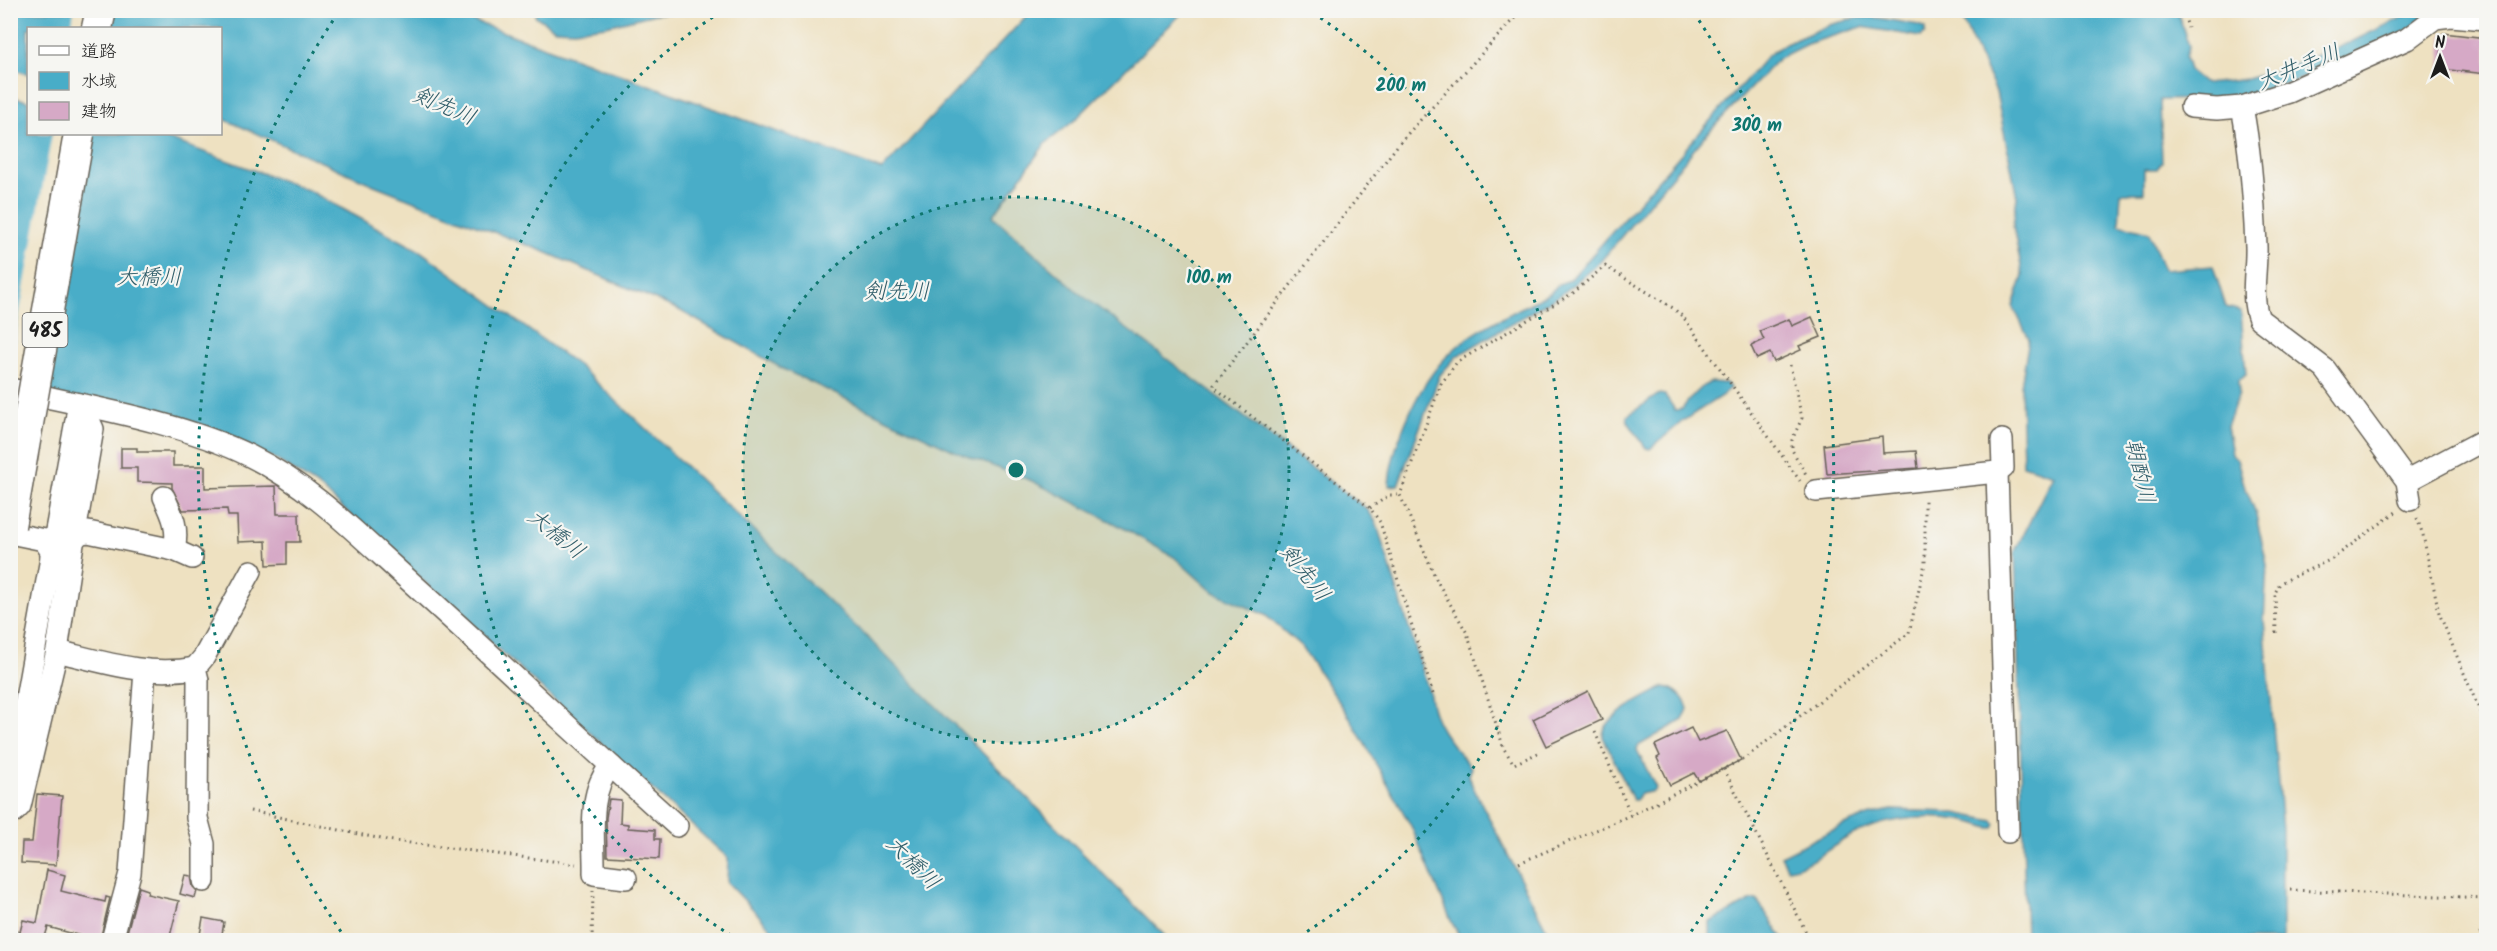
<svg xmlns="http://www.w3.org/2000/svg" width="2497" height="951" font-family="Kalam,'Klee One',sans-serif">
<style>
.water{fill:#48adc8;stroke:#326472;stroke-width:1.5}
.pier{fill:#eee1c1}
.building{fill:#d6a9c6}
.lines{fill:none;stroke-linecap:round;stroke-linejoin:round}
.minor-casing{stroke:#666156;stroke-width:24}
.highway-casing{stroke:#666156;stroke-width:33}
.path{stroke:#666156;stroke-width:3;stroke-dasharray:1.5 4.5;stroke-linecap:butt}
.minor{stroke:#fff;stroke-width:21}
.highway{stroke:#fff;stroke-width:30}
.highway-bridge-casing{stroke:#666156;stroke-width:33;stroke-linecap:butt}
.highway-bridge{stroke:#fff;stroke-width:30}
.ring{fill:none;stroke:#0f766e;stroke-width:3;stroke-dasharray:3 6}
.labels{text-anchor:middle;stroke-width:4.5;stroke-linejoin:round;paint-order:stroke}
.shield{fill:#f6f6f2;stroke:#5d5d5c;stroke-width:1.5}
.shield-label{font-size:20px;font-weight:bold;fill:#1c1c1c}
.water-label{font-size:22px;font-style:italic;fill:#305d69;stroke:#f6f6f2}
.centre{fill:#0f766e;stroke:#f6f6f2;stroke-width:3}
.ring-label{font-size:18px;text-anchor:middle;font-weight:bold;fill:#0f766e;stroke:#f6f6f2;stroke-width:4.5;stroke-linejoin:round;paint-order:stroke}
</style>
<rect width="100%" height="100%" fill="#f6f6f2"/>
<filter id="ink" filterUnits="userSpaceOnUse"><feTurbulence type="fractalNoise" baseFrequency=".0167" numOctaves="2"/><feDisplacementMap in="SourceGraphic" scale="12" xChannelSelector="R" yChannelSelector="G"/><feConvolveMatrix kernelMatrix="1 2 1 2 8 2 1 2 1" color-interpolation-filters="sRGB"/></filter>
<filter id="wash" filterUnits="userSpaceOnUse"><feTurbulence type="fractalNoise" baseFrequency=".008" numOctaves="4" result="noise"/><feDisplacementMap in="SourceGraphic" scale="24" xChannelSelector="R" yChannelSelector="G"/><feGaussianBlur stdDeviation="1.35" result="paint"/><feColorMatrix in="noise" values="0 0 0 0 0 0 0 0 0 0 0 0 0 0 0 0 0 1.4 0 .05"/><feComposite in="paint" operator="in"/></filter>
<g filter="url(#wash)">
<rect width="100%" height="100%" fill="#eee1c1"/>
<g class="water">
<path d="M10,11H446L882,170L1031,11H1184L1075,120L1045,144L993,216L1079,293L1367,509L1376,522L1430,695C1432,724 1454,747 1472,768L1469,775L1472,785L1552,940H1462L1452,923L1411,826L1350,718L1302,647L1265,615L1212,591L1174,557L1118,525L1032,481L961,454L785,370L679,310L545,252L374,185L221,118L220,28H28V74L11,69Z"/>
<path d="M537,11V10L694,11L655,14L606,26L574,30L555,29L535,16Z"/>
<path d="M1958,11H2177L2189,46L2185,57L2189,70L2206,84L2247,79L2281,69L2351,42L2415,11H2428L2410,29L2315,74L2242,98L2160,100L2162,162L2157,169H2144V193H2121L2119,224L2149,232L2164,270L2213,266L2226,307L2241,311L2246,375L2238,380L2239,393L2227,426L2232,454L2237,459L2244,484L2255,511L2267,565L2264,620L2282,829V940H2026L2015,551L2053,475L2023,465L2021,386L2029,339L2013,306L2023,276L2013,226L2017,197L1996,92Z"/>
<path d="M1873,17L1919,25L1925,28V33L1921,37L1862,27L1807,44L1779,58L1707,134L1601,261L1562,294L1457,356L1440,375L1398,485L1389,486C1390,463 1397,444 1405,424C1438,342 1478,331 1550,293L1559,284L1570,280L1767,56L1783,45L1829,25L1856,18Z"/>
<path d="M10,96L28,101V134H155L308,190L420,251L579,366L868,638L1169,940H782L727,882L728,858L322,489L272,457L11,384Z"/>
<path d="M1711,382L1726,383L1730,388L1723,395L1684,420L1650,449L1646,448L1628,422L1627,416L1659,394L1665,395L1675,410L1682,409C1691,397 1696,389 1711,382Z"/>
<path d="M1664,687C1676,688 1685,698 1688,709L1683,720L1638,746L1637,750L1656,788L1654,791L1641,794L1636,800H1633L1603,737C1601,717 1648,696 1664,687Z"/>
<path d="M1892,810L1951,812L1993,821L1996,824L1994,828H1989C1945,811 1886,815 1845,839C1827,850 1809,866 1788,869L1781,856C1816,839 1854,816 1892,810Z"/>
<path d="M1752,900H1757L1784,940H1710V922Z"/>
</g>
<g class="pier">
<path d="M74,11H112L109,28H71Z"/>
<path d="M52,134H89L44,392L11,384V361Z"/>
</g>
<g id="blocks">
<g class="building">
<path d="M2443,33L2487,38V74L2440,69Z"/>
<path d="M1812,317L1821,337L1799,346L1801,350L1774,362L1770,353L1757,359L1751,346L1764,340L1760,331L1789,319L1792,326Z"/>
<path d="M1882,437L1883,453L1916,451L1918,468L1827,474L1824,445Z"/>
<path d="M121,448H137V452H173V466H205V488L276,486L277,514H299L300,542H287V564L267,565L266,541L238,542L237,516H228L227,509L183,510L172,488V483L137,482V468H121Z"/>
<path d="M1588,691L1602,720L1546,746L1533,719Z"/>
<path d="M1691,728L1698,742L1727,731L1741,760L1699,781L1694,773L1670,785L1657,758L1660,756L1655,745Z"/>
<path d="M37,794L62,796L56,865L21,863L22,842H32Z"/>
<path d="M609,799L621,800L620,823L628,824V828L655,830V839H660L659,859L607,856L606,818Z"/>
<path d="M47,870L65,875L61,891L105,902L106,897L110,898L100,940H84L85,937L48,927L44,940L23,938L20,932L23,920L37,923Z"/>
<path d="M185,875L191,876L193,887L197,891L195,898L180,894Z"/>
<path d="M139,887L148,890L147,894L179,901L169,940H125Z"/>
<path d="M203,918L224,922L221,940H199Z"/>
</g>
</g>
</g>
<g filter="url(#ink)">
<use href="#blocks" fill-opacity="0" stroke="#666156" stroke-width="1.5"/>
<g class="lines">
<g class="minor-casing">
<g id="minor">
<path d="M2191,107L2217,109L2242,107L2289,92L2407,39L2435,18L2451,16L2486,19"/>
<path d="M2242,107C2251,153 2254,199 2256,246C2257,269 2250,297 2259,319L2325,369L2407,481L2410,500"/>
<path d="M10,389C85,406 182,422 250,456C313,487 361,538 413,584C502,664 588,746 677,826"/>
<path d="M1997,472L2008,832"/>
<path d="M2407,481L2486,439"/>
<path d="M1816,491L1997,472L2003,468L2002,440"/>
<path d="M164,497C173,516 179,529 174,550"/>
<path d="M10,533L44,540L51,551V558L10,789"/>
<path d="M74,539L81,533L88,532L174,550L192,558"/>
<path d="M51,558L79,404"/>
<path d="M57,651C103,662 148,677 195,668"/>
<path d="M611,766C586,792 595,841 594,874L626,878"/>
<path d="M10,811H15L20,806L57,651L72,550L93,429L89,420L77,415"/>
<path d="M204,881V844L197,818L198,680L195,668L204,657L251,571"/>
<path d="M10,940H11"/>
<path d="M112,940L130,873L145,671"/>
</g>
</g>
<g class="highway-casing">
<path id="highway" d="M97,28L101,10"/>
</g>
<g class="path">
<path d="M2183,10L2188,28"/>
<path d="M1790,365L1802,418L1792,440V450L1807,476"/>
<path d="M1370,508L1390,495H1400"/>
<path d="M2417,518L2423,535L2439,613L2486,726"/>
<path d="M2276,633L2275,593L2280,583L2332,559L2396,512"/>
<path d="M1433,694L1380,522L1370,508L1214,387V385L1401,141L1522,10"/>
<path d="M1595,732L1631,815"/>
<path d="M1538,753L1514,764L1504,749L1467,633L1437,581L1400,495L1441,384L1457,362L1573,293L1605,266L1673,308L1684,318L1800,481"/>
<path d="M1724,769L1810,940"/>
<path d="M250,811L386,840L576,864"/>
<path d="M1519,863L1631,815L1745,758L1909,633L1925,563V498"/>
<path d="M2290,890L2486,898"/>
<path d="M592,940L593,891"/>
<path d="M2478,940L2486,916"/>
</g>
<use href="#minor" class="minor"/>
<use href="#highway" class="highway"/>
<g class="highway-bridge-casing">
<path id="highway-bridge" d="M10,526L79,134"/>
</g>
<use href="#highway-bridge" class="highway-bridge"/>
</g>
</g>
<circle cx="1016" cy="470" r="273" fill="#0f766e" fill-opacity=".12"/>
<g class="ring">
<circle cx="1016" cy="470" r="273"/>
<path d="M739 940A545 545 0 0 1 719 13M1313 13A545 545 0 0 1 1293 940"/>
<path d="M346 939A818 818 0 0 1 338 13M1694 13A818 818 0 0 1 1686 939"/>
</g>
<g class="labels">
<rect class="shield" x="22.5" y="313" width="45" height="34" rx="4.5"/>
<g class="shield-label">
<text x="45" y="337">485</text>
</g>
<g class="water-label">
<text transform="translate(2298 66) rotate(-22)" y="8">大井手川</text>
<text transform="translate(445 105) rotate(23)" y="8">剣先川</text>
<text x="149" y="284">大橋川</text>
<text x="897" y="298">剣先川</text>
<text transform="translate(2141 471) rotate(77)" y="8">朝酌川</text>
<text transform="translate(557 533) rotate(39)" y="8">大橋川</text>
<text transform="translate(1306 572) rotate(52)" y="8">剣先川</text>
<text transform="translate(914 862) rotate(45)" y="8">大橋川</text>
</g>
</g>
<circle cx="1016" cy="470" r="9" class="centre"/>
<g class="ring-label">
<text x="1401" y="91">200 m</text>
<text x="1757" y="131">300 m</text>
<text x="1209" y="283">100 m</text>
</g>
<rect width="2497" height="951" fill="none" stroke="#f6f6f2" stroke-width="36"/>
<rect x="27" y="27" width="195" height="108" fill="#f6f6f2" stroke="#9f9f9c" stroke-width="1.5"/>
<rect x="39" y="46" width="30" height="9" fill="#ffffff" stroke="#9f9f9c" stroke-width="1.5"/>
<text x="81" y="57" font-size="18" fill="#1c1c1c">道路</text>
<rect x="39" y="72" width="30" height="18" fill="#48adc8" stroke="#9f9f9c" stroke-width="1.5"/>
<text x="81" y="87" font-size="18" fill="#1c1c1c">水域</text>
<rect x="39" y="102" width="30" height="18" fill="#d6a9c6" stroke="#9f9f9c" stroke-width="1.5"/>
<text x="81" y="117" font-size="18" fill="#1c1c1c">建物</text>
<g transform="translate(2440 57)" stroke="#f6f6f2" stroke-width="4.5" paint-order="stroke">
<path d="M0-4.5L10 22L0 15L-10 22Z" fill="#1c1c1c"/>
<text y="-9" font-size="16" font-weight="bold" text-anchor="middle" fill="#1c1c1c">N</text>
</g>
</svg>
